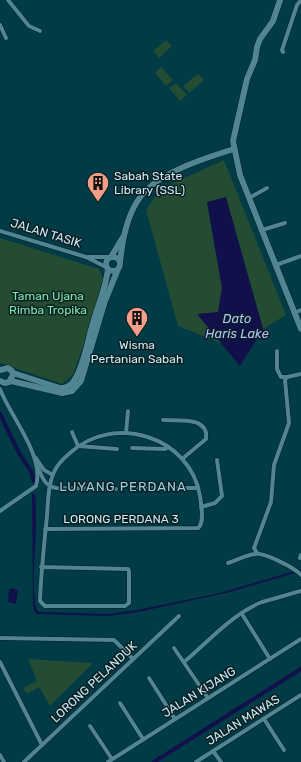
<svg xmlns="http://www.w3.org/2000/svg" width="301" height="762" font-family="Rubik,sans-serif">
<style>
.green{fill:#234c33}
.water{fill:#11104a}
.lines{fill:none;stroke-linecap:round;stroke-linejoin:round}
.canal{stroke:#11104a;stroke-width:4}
.street-casing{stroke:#041f26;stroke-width:5}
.secondary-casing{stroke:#041f26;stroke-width:7}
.street{stroke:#518591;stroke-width:4}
.secondary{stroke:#518591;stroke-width:6}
.labels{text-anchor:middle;stroke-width:3;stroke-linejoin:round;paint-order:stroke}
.poi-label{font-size:12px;fill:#cfe9f0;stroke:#091f24;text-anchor:start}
.street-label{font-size:12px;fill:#cfe9f0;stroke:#091f24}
.park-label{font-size:12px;fill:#80e7a6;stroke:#091f24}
.water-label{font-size:13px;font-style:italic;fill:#b6c2fa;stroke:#091f24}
.neighbourhood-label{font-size:13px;letter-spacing:1px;fill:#9ad0de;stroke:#091f24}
</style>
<rect width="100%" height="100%" fill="#003b46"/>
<g class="green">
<path d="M166,40L172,46L159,58L153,51Z"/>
<path d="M161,67L173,80L166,86L155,73Z"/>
<path d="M198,74L204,80L189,93L183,86Z"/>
<path d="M176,83L187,95L180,101L169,88Z"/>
<path d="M224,160L286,315L263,329L226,198L207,202L222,288L218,313L198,314L223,344L178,326L146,210L160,189Z"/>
<path d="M0,238L99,269L103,279L92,321L73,375L62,384L0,363Z"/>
<path d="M28,659L93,663L50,706L39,687L27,694L23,688L37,681Z"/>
</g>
<g class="water">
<path d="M226,197L263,329L240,366L197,314L218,312L222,288L207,202Z"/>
<path d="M32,494H35C36,505 36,515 36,526C36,542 30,601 38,612L108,614L137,610L220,593L301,569V571L230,592L138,612L109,616L37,614L34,611L33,603Z"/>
<path d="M12,588L18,590L16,604L8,602L9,590Z"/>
</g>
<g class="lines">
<g class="canal">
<path d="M0,414L19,453L31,471L34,481"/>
<path d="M154,762L301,669"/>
</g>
<g class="street-casing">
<g id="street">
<path d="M8,0L29,26L40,31"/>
<path d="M0,25L6,38"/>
<path d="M283,52L282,50L297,5L301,0"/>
<path d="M249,198L267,188"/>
<path d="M262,230L285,223"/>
<path d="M0,231L86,257L106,267"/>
<path d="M86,257H110"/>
<path d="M276,265L301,256"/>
<path d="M294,313L301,310"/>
<path d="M277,351V369L281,377H287"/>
<path d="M0,389C10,416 45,456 36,486L0,511"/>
<path d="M163,420C178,421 209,416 206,439L182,459"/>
<path d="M72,432L78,446L117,449"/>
<path d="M126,433L128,411"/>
<path d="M132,448L165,449L169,447"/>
<path d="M35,457L44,470L53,475"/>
<path d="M37,466C43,477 43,485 56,488L116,489"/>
<path d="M134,488H198"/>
<path d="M201,507L215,503L222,496L217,460"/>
<path d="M257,553L254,548L271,502L274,465L289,423L285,380L287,377L301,374"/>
<path d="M300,558L301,555"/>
<path d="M228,563C237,560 246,555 255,554C264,552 295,568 301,575"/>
<path d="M41,567L128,569L129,571V603L125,606H45L40,601C41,573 44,545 47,516C48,502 48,485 54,472C57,465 64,458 70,453C114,413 190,436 200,496C201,504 205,523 198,528L45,529"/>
<path d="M242,614L270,659"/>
<path d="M0,638L114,640L133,659"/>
<path d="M174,648L208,698"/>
<path d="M0,662L42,745"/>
<path d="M184,662C208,642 232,614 262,602C275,598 288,595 301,591"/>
<path d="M149,678L175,719"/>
<path d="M120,703L143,739"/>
<path d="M264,719L284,750"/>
<path d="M90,726L112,759"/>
<path d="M213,751L221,762"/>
<path d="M0,755L4,762"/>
<path d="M24,762L179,616"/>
<path d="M108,762L301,639"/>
<path d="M196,762L301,695"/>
</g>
</g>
<g class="secondary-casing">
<g id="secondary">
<path d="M280,0L273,21L260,39L257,47L255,60L247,79L233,141L240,175L301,329"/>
<circle cx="113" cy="264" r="7"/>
<path d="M111,257L123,237"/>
<path d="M120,263C122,241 127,214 141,196C160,172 205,158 234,149"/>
<path d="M0,370L8,368L12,371L13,375L9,382L5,383L0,381"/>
<path d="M13,373L60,388C66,388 72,385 75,379C84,365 88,339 93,323C98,305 106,287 108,269"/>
<path d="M11,381L62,393L72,391L81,381L105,301L118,269"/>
</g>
</g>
<use href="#street" class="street"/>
<use href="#secondary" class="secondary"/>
</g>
<defs>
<g id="building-pin" transform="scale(1.15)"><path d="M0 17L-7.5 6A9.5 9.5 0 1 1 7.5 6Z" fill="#f49e88" stroke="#091f24"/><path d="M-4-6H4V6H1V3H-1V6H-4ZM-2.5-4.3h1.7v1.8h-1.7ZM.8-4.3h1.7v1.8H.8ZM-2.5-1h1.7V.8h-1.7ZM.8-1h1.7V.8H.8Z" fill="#111"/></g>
</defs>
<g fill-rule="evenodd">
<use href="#building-pin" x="98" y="183"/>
<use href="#building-pin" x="137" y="318"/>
</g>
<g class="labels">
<g class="poi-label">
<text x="114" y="180">Sabah State<tspan x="114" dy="14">Library (SSL)</tspan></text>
<text x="137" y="349" text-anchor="middle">Wisma<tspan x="137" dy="14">Pertanian Sabah</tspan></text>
</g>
<g class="street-label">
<text transform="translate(46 233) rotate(17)" y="4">JALAN TASIK</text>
<text x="121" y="523">LORONG PERDANA 3</text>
<text transform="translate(94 682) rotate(-43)" y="4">LORONG PELANDUK</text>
<text transform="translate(199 692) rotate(-32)" y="4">JALAN KIJANG</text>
<text transform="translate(243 720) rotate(-32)" y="4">JALAN MAWAS</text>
</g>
<g class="park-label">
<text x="48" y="300">Taman Ujana<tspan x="48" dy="14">Rimba Tropika</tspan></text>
</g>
<g class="water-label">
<text x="237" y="323">Dato<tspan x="237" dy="15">Haris Lake</tspan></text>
</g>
<g class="neighbourhood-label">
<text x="123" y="491">LUYANG PERDANA</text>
</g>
</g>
</svg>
